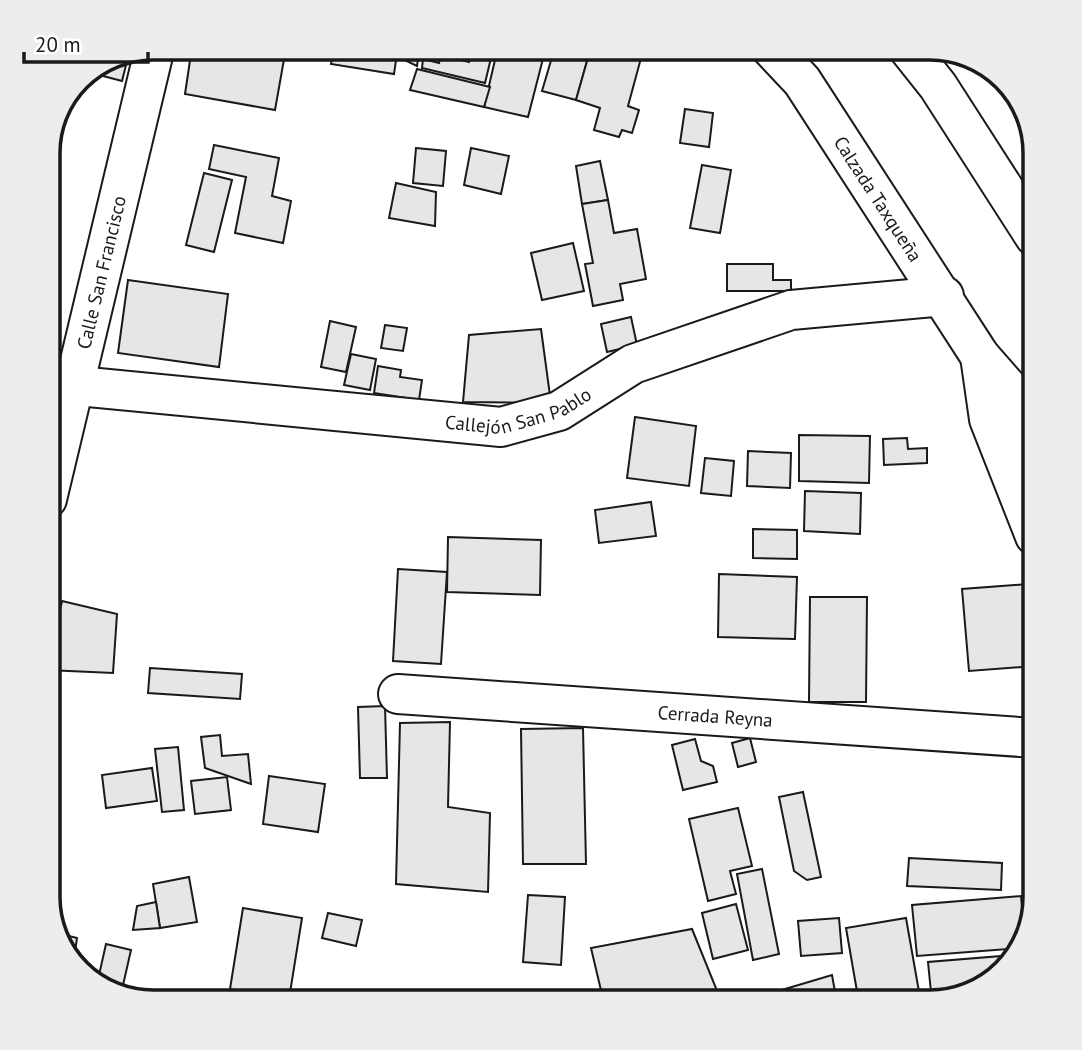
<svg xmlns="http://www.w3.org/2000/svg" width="1082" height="1050" font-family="'PT Sans',sans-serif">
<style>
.building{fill:#e6e6e6;stroke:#1a1a1a;stroke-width:2}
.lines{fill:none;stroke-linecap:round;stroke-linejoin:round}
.minor-casing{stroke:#1a1a1a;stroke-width:42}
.major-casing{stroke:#1a1a1a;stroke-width:42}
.minor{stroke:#fff;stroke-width:38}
.major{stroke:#fff;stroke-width:38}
.labels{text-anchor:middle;stroke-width:5;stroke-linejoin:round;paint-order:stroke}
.street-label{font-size:19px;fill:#1a1a1a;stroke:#fff}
.rim{fill:none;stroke:#1a1a1a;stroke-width:3.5}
</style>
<rect width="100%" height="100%" fill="#fff"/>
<g class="building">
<path d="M192,47L286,48L275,110L185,94Z"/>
<path d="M334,47H398L394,74L331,64Z"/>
<path d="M399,47H442L439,54L419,52L417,66L398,57Z"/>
<path d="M498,47H546L528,117L484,107Z"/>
<path d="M555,47H591L576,100L542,91Z"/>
<path d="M591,47L614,51L615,47H644L628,106L639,110L632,133L622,130L619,137L594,130L600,108L576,100Z"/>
<path d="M471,54L491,58L485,83L422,68L423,59L439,63L441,55L469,62Z"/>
<path d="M128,57L122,81L88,72Z"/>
<path d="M417,69L490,87L484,107L410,90Z"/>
<path d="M685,109L713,113L709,147L680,143Z"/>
<path d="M214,145L279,158L272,196L291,201L283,243L235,233L246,177L209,169Z"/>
<path d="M416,148L446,151L443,186L413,183Z"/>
<path d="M471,148L509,156L501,194L464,185Z"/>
<path d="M600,161L608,200L582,204L576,166Z"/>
<path d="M702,165L731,170L720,233L690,228Z"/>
<path d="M204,173L232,180L214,252L186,245Z"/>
<path d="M396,183L436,192L435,226L389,218Z"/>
<path d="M608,200L614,233L637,229L646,279L620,284L623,300L593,306L585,264L593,263L582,204Z"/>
<path d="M573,243L584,291L542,300L531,253Z"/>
<path d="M727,264H773V280H791V291H727Z"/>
<path d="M128,280L228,294L219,367L118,353Z"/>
<path d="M631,317L637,345L607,352L601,324Z"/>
<path d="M330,321L356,327L346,372L321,367Z"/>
<path d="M385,325L407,328L403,351L381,348Z"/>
<path d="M541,329L551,403L463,402L469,335Z"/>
<path d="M351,354L376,359L370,390L344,385Z"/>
<path d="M378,366L401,370L400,377L422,380L419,400L374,393Z"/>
<path d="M635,417L696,426L689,486L627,478Z"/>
<path d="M799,435L870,436L869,483L799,481Z"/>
<path d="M907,438L908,449L927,448V463L884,465L883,439Z"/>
<path d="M748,451L791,453L790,488L747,486Z"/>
<path d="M705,458L734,461L731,496L701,493Z"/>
<path d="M805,491L861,493L860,534L804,531Z"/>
<path d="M651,502L656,536L599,543L595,510Z"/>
<path d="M753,529L797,530V559L753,558Z"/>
<path d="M448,537L541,540L540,595L447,592Z"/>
<path d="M398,569L447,572L441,664L393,661Z"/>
<path d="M719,574L797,577L795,639L718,637Z"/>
<path d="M1028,584L1034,666L969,671L962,589Z"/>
<path d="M810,597H867L866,702H809Z"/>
<path d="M62,601L117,614L113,673L47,670Z"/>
<path d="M150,668L242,674L240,699L148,693Z"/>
<path d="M385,706L387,778H360L358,707Z"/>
<path d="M450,722L448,807L490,813L488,892L396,884L400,723Z"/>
<path d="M583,728L586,864H523L521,729Z"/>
<path d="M220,735L222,756L248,754L251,784L205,768L201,737Z"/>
<path d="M750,738L756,762L738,767L732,743Z"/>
<path d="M695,739L701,761L713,766L717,782L683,790L672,745Z"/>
<path d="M178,747L184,810L162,812L155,749Z"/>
<path d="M152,768L157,801L106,808L102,775Z"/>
<path d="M269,776L325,784L318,832L263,824Z"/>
<path d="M227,777L231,810L195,814L191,781Z"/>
<path d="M803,792L821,877L807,880L794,871L779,797Z"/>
<path d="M738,808L752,866L730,871L736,894L708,901L689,819Z"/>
<path d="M909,858L1002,863L1001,890L907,886Z"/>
<path d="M762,869L779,954L753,960L737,874Z"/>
<path d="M189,877L197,922L160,928L153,884Z"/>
<path d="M528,895L565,897L561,965L523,962Z"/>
<path d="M1021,896L1025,941L1020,948L917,956L912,905Z"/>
<path d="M156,902L160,928L133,930L137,906Z"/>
<path d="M736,904L748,950L713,959L702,913Z"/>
<path d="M243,908L302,918L289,999L230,989Z"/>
<path d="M328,913L362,920L356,946L322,938Z"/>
<path d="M839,918L842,953L801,956L798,921Z"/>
<path d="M906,918L921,1003H859L846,928Z"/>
<path d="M692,929L722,1003H604L591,948Z"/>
<path d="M61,934L77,938L73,966Z"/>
<path d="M106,944L131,950L121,994L106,991L97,984Z"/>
<path d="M1014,955L999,976L932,1002L928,962Z"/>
<path d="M832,975L837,1003H778L775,992Z"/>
<path d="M762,994L764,1003H738V1000Z"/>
</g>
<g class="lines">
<g class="minor-casing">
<g id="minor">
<path id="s1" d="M47,383L501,427L559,411L633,364L791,310L944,296"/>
<path id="s2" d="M47,499L155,47"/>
<path id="s3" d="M398,694L1035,738"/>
</g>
</g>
<g class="major-casing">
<g id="major">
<path id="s4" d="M770,47L802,81L980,356L1016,397L1035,441"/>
<path d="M907,47L938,86L1035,237"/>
<path d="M980,356L989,419L1035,536"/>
</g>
</g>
<use href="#minor" class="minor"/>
<use href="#major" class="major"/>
</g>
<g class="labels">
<g class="street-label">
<text dy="7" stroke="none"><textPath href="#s4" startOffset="187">Calzada Taxqueña</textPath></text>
<text dy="7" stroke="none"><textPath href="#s2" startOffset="233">Calle San Francisco</textPath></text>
<text dy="7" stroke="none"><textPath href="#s1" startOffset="476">Callejón San Pablo</textPath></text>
<text dy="7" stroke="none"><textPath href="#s3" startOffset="318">Cerrada Reyna</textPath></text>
</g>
</g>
<path d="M0 0H1082V1050H0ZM153 60H930A93 93 0 0 1 1023 153V897A93 93 0 0 1 930 990H153A93 93 0 0 1 60 897V153A93 93 0 0 1 153 60Z" fill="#ededed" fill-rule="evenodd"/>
<path class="rim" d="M153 60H930A93 93 0 0 1 1023 153V897A93 93 0 0 1 930 990H153A93 93 0 0 1 60 897V153A93 93 0 0 1 153 60Z"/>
<path d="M24 52v10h124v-10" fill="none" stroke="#1a1a1a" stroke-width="3.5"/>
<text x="35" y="52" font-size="21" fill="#1a1a1a" stroke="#ffffff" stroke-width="5" paint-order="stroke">20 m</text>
</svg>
